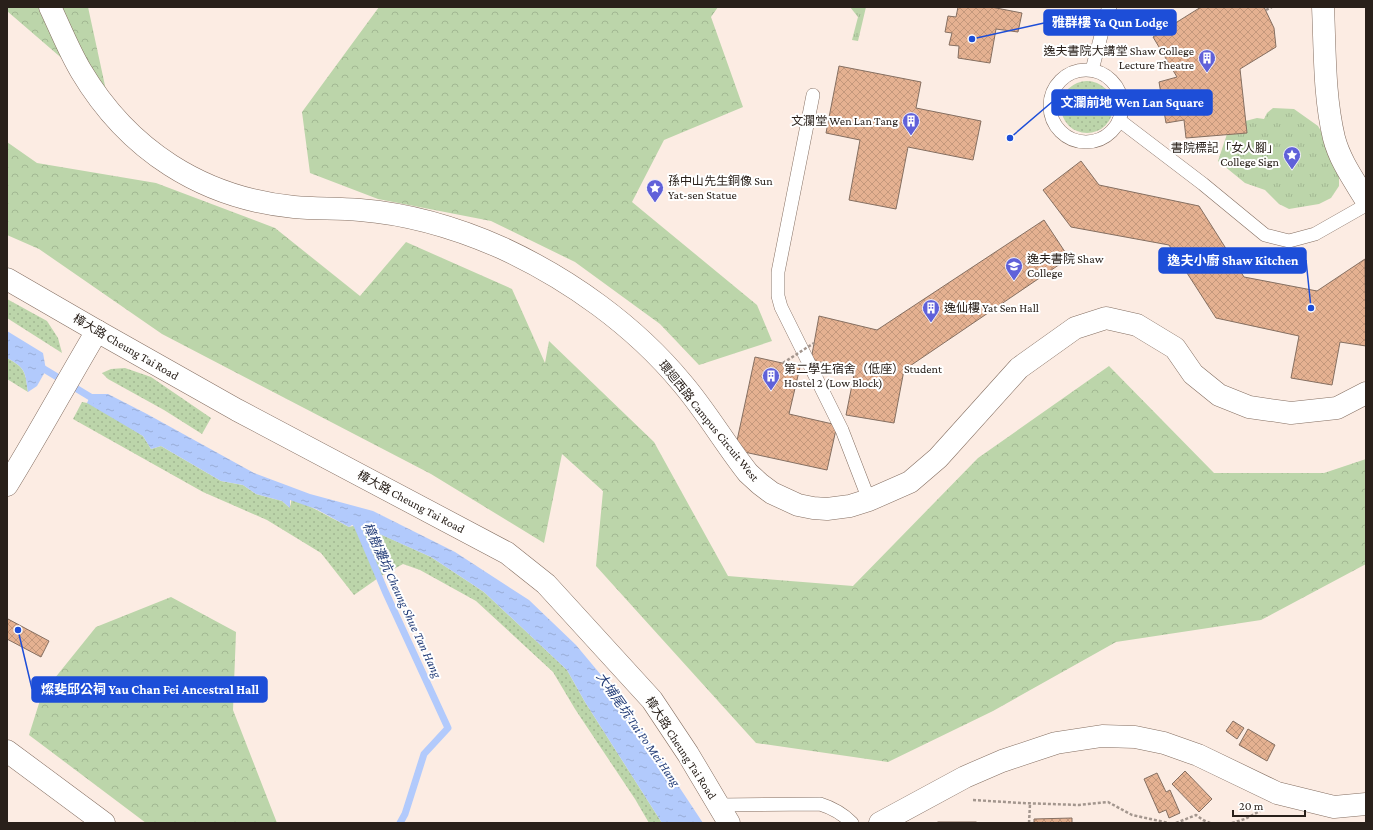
<svg xmlns="http://www.w3.org/2000/svg" width="1373" height="830" font-family="'Crimson Pro','Noto Sans TC',serif">
<style>
.grass{fill:url(#grass-dots)}
.forest{fill:url(#forest-crowns)}
.park{fill:url(#park-tufts)}
.water{fill:url(#water-ripples)}
.lines{fill:none;stroke-linecap:round;stroke-linejoin:round}
.stream{stroke:#b2cafc;stroke-width:7}
.building{fill:url(#building-cross-hatch);stroke:#856f61}
.lane-casing{stroke:#846e61;stroke-width:14}
.street-casing{stroke:#846e61;stroke-width:23}
.path{stroke:#a3968e;stroke-width:2.5;stroke-dasharray:3 2;stroke-linecap:butt}
.lane{stroke:#fff;stroke-width:13}
.street{stroke:#fff;stroke-width:22}
.path-bridge{stroke:#a3968e;stroke-width:2.5;stroke-dasharray:3 2;stroke-linecap:butt}
.labels{text-anchor:middle;stroke-width:4;stroke-linejoin:round;paint-order:stroke}
.poi-label{font-size:12px;fill:#29201a;stroke:#fff;text-anchor:start}
.street-label{font-size:12px;fill:#29201a;stroke:#fff}
.water-label{font-size:13px;font-style:italic;fill:#253e79;stroke:#fff}
.leader{fill:none;stroke:#1d4ed8;stroke-width:1.5}
.callout-dot{fill:#1d4ed8;stroke:#fff;stroke-width:1.5}
.callout{fill:#1d4ed8;stroke:#1d4ed8;stroke-width:1.5}
.callout-label{font-size:13px;text-anchor:middle;font-weight:bold;fill:#fff}
</style>
<defs>
<pattern id="grass-dots" width="8" height="8" patternUnits="userSpaceOnUse"><rect width="8" height="8" fill="#bcd5aa"/><path d="M2 2h.1M6 6h.1" fill="none" stroke="#a2b792" stroke-width="1.8" stroke-linecap="round"/></pattern>
<pattern id="forest-crowns" width="20" height="18" patternUnits="userSpaceOnUse"><rect width="20" height="18" fill="#bcd5aa"/><path d="M2 6a3 3 0 1 1 6 0M12 15a3 3 0 1 1 6 0" fill="none" stroke="#a2b792"/></pattern>
<pattern id="park-tufts" width="24" height="20" patternUnits="userSpaceOnUse"><rect width="24" height="20" fill="#bcd5aa"/><path d="M3 7l-1-3M5 7V3M7 7l1-3M15 17l-1-3M17 17v-4M19 17l1-3" fill="none" stroke="#a2b792"/></pattern>
<pattern id="water-ripples" width="26" height="14" patternUnits="userSpaceOnUse"><rect width="26" height="14" fill="#b2cafc"/><path d="M2 4q2-2 4 0t4 0M15 11q2-2 4 0t4 0" fill="none" stroke="#99add7"/></pattern>
<pattern id="building-cross-hatch" width="8" height="8" patternUnits="userSpaceOnUse"><rect width="8" height="8" fill="#e5b191"/><path d="M0 0l8 8M0 8l8-8" fill="none" stroke="#c4987c"/></pattern>
</defs>
<rect width="100%" height="100%" fill="#fcece3"/>
<g class="grass">
<circle cx="1087" cy="107" r="26"/>
<path d="M7,299L47,321L58,338L62,353L7,318Z"/>
<path d="M7,358C26,368 25,372 28,392L7,379Z"/>
<path d="M125,368L151,377L211,418L202,434L164,410L108,379L102,373L111,369Z"/>
<path d="M82,402L93,404L143,436L151,449L161,446L221,481L243,485L256,494L282,501L290,508L292,497L349,527L357,525L378,533L431,557L484,592L567,670L585,702L662,823H649L635,799L575,709L553,672L476,601L420,570L403,564L381,576L354,595L321,553L267,520L203,492L73,419Z"/>
</g>
<g class="forest">
<path d="M7,7H88L115,132L65,61L7,11Z"/>
<path d="M379,7H718L711,17L743,107L664,140L632,202L757,305L772,341L699,365L660,324L575,262L491,221L378,199L310,173L302,112Z"/>
<path d="M7,142L37,163L156,183L275,228L360,296L406,242L512,289L545,363L549,341L654,442L728,576L853,586L978,458L1109,366L1214,473H1324L1366,459V564L1261,620L1116,642L993,711L888,762L756,743L596,566L603,491L562,454L544,543L431,474L162,334L39,249L7,235Z"/>
<path d="M171,597L236,632L233,710L277,823H146L29,735L42,694L96,627Z"/>
</g>
<g class="park">
<path d="M850,7H866L858,41L852,40L858,17Z"/>
<path d="M1273,108L1294,109L1318,126L1329,145L1339,172V186L1331,198L1319,204L1289,209L1279,204L1265,190L1245,183L1218,161L1230,125L1257,118L1264,119L1267,113Z"/>
</g>
<g class="water">
<path d="M7,331L43,353L46,370L37,386L28,392C25,372 26,368 7,358Z"/>
<path d="M91,394H108L147,414L254,473L310,494L373,511L455,552L529,600L576,645L621,699L703,823H662L585,702L567,670L484,592L431,557L355,523L349,527L316,509L290,500V508L282,501L256,494L243,485L221,481L161,446L151,449L143,436L87,403Z"/>
</g>
<g class="lines">
<g class="stream">
<path d="M39,366L97,401"/>
<path d="M350,516L357,525L385,591L448,728L424,754L405,814L400,823"/>
</g>
</g>
<g class="building">
<path d="M958,7H991L1022,13L1018,32L996,29L990,63L958,58L959,46L949,45L952,33L945,32L948,16L956,17Z"/>
<path d="M1201,7H1264L1274,28L1276,47L1240,69L1247,133L1186,138L1184,120L1166,123L1159,82L1177,77L1153,37Z"/>
<path d="M839,66L921,82L916,108L981,121L973,160L908,147L896,209L849,200L860,140L826,133Z"/>
<path d="M1081,161L1099,185L1199,206L1244,277L1317,291L1365,259L1366,346L1340,342L1332,385L1291,378L1299,336L1216,318L1169,245L1071,227L1043,190Z"/>
<path d="M1044,220L1069,258L904,370L894,423L846,415L855,370L811,360L819,316L877,330Z"/>
<path d="M755,357L800,367L789,414L837,425L827,470L735,450Z"/>
<path d="M8,619L49,641L41,657L7,639V621Z"/>
<path d="M1233,721L1244,728L1237,739L1226,731Z"/>
<path d="M1248,729L1275,745L1267,761L1239,745Z"/>
<path d="M1185,771L1212,799L1199,812L1172,784Z"/>
<path d="M1157,773L1166,792L1170,790L1180,813L1169,818L1166,810L1159,813L1144,779Z"/>
<path d="M1072,818V823H1034V819Z"/>
<rect x="938" y="822" width="38" height="1"/>
</g>
<g class="lines">
<g class="lane-casing">
<g id="lane">
<circle cx="1086" cy="106" r="36"/>
<path d="M1092,70L1108,9L1110,7"/>
<path d="M813,95L778,272V296L781,307L842,430L869,500"/>
<path d="M1119,120L1203,184L1265,235L1289,241L1315,234L1366,205"/>
<path d="M718,805L820,804C833,808 842,813 852,823"/>
</g>
</g>
<g class="street-casing">
<g id="street">
<path d="M50,7C60,28 69,51 81,71C128,150 202,198 294,207C316,209 338,208 360,210C410,214 457,228 502,248C569,279 634,325 682,383C706,411 725,444 748,473L760,484L772,493L798,505L813,508L827,509L850,506L869,500L910,482L938,458L1019,368L1075,328L1106,318L1137,325L1175,348L1193,374L1219,395L1249,407L1291,413L1337,408L1366,393"/>
<path d="M1323,7C1325,50 1324,96 1334,138C1340,161 1354,180 1366,200"/>
<path d="M7,279L97,331L237,410L507,553L546,584L652,700L688,754L729,823"/>
<path d="M7,485C38,435 66,383 97,331"/>
<path d="M7,751L104,823"/>
<path d="M880,823L965,777L1002,761L1056,743L1102,736L1135,737L1164,743L1198,755L1277,793L1334,807L1366,804"/>
</g>
</g>
<g class="path">
<path d="M1266,10L1272,7"/>
<path d="M973,800L1021,803L1079,805L1108,802L1132,815L1169,823"/>
<path d="M1029,823L1030,804"/>
<path d="M1176,823L1196,815L1203,820L1210,823"/>
<path d="M1232,823L1245,819L1260,811"/>
</g>
<use href="#lane" class="lane"/>
<use href="#street" class="street"/>
<path class="path-bridge" d="M783,363L814,343"/>
</g>
<defs>
<g id="building-pin" transform="scale(0.9)"><path d="M0 17L-7.5 6A9.5 9.5 0 1 1 7.5 6Z" fill="#6061d9" stroke="#fff"/><path d="M-4-6H4V6H1V3H-1V6H-4ZM-2.5-4.3h1.7v1.8h-1.7ZM.8-4.3h1.7v1.8H.8ZM-2.5-1h1.7V.8h-1.7ZM.8-1h1.7V.8H.8Z" fill="#fff"/></g>
<g id="sight-pin" transform="scale(0.9)"><path d="M0 17L-7.5 6A9.5 9.5 0 1 1 7.5 6Z" fill="#6061d9" stroke="#fff"/><path d="M0-6L1.8-2.2L6-1.7L2.9 1.2L3.7 5.4L0 3.3L-3.7 5.4L-2.9 1.2L-6-1.7L-1.8-2.2Z" fill="#fff"/></g>
<g id="university-pin" transform="scale(0.9)"><path d="M0 17L-7.5 6A9.5 9.5 0 1 1 7.5 6Z" fill="#6061d9" stroke="#fff"/><path d="M0-5L7-2L0 1L-7-2ZM-4 1L0 2.5L4 1V4Q0 6-4 4Z" fill="#fff"/></g>
</defs>
<g fill-rule="evenodd">
<use href="#building-pin" x="1207" y="58"/>
<use href="#building-pin" x="911" y="121"/>
<use href="#sight-pin" x="1292" y="155"/>
<use href="#sight-pin" x="655" y="188"/>
<use href="#university-pin" x="1014" y="266"/>
<use href="#building-pin" x="931" y="308"/>
<use href="#building-pin" x="771" y="376"/>
</g>
<g class="labels">
<g class="poi-label">
<text x="1194" y="55" text-anchor="end">逸夫書院大講堂 Shaw College<tspan x="1194" dy="14">Lecture Theatre</tspan></text>
<text x="898" y="125" text-anchor="end">文瀾堂 Wen Lan Tang</text>
<text x="1279" y="152" text-anchor="end">書院標記「女人腳」<tspan x="1279" dy="14">College Sign</tspan></text>
<text x="668" y="185">孫中山先生銅像 Sun<tspan x="668" dy="14">Yat-sen Statue</tspan></text>
<text x="1027" y="263">逸夫書院 Shaw<tspan x="1027" dy="14">College</tspan></text>
<text x="944" y="312">逸仙樓 Yat Sen Hall</text>
<text x="784" y="373">第二學生宿舍（低座）Student<tspan x="784" dy="14">Hostel 2 (Low Block)</tspan></text>
</g>
<g class="street-label">
<text transform="translate(126 347) rotate(30)" y="4">樟大路 Cheung Tai Road</text>
<text transform="translate(709 421) rotate(51)" y="4">環迴西路 Campus Circuit West</text>
<text transform="translate(411 502) rotate(28)" y="4">樟大路 Cheung Tai Road</text>
<text transform="translate(681 748) rotate(57)" y="4">樟大路 Cheung Tai Road</text>
</g>
<g class="water-label">
<text transform="translate(403 600) rotate(65)" y="5">樟樹灘坑 Cheung Shue Tan Hang</text>
<text transform="translate(639 729) rotate(55)" y="5">大埔尾坑 Tai Po Mei Hang</text>
</g>
</g>
<path class="leader" d="M972 39L1044 23M1010 138L1052 102M1311 308L1306 260M18 630L32 689"/>
<g class="callout-dot">
<circle cx="972" cy="39" r="4"/>
<circle cx="1010" cy="138" r="4"/>
<circle cx="1311" cy="308" r="4"/>
<circle cx="18" cy="630" r="4"/>
</g>
<g class="callout">
<rect x="1044" y="10" width="132" height="25" rx="4"/>
<rect x="1052" y="90" width="160" height="25" rx="4"/>
<rect x="1159" y="248" width="147" height="25" rx="4"/>
<rect x="32" y="677" width="235" height="25" rx="4"/>
</g>
<g class="callout-label">
<text x="1110" y="27">雅群樓 Ya Qun Lodge</text>
<text x="1132" y="107">文瀾前地 Wen Lan Square</text>
<text x="1233" y="265">逸夫小廚 Shaw Kitchen</text>
<text x="150" y="694">燦斐邱公祠 Yau Chan Fei Ancestral Hall</text>
</g>
<rect width="1373" height="830" fill="none" stroke="#29201a" stroke-width="16"/>
<path d="M1233 810v6h72v-6" fill="none" stroke="#29201a" stroke-width="2"/>
<text x="1239" y="810" font-size="12" fill="#29201a" stroke="#ffffff" stroke-width="3" paint-order="stroke">20 m</text>
</svg>
